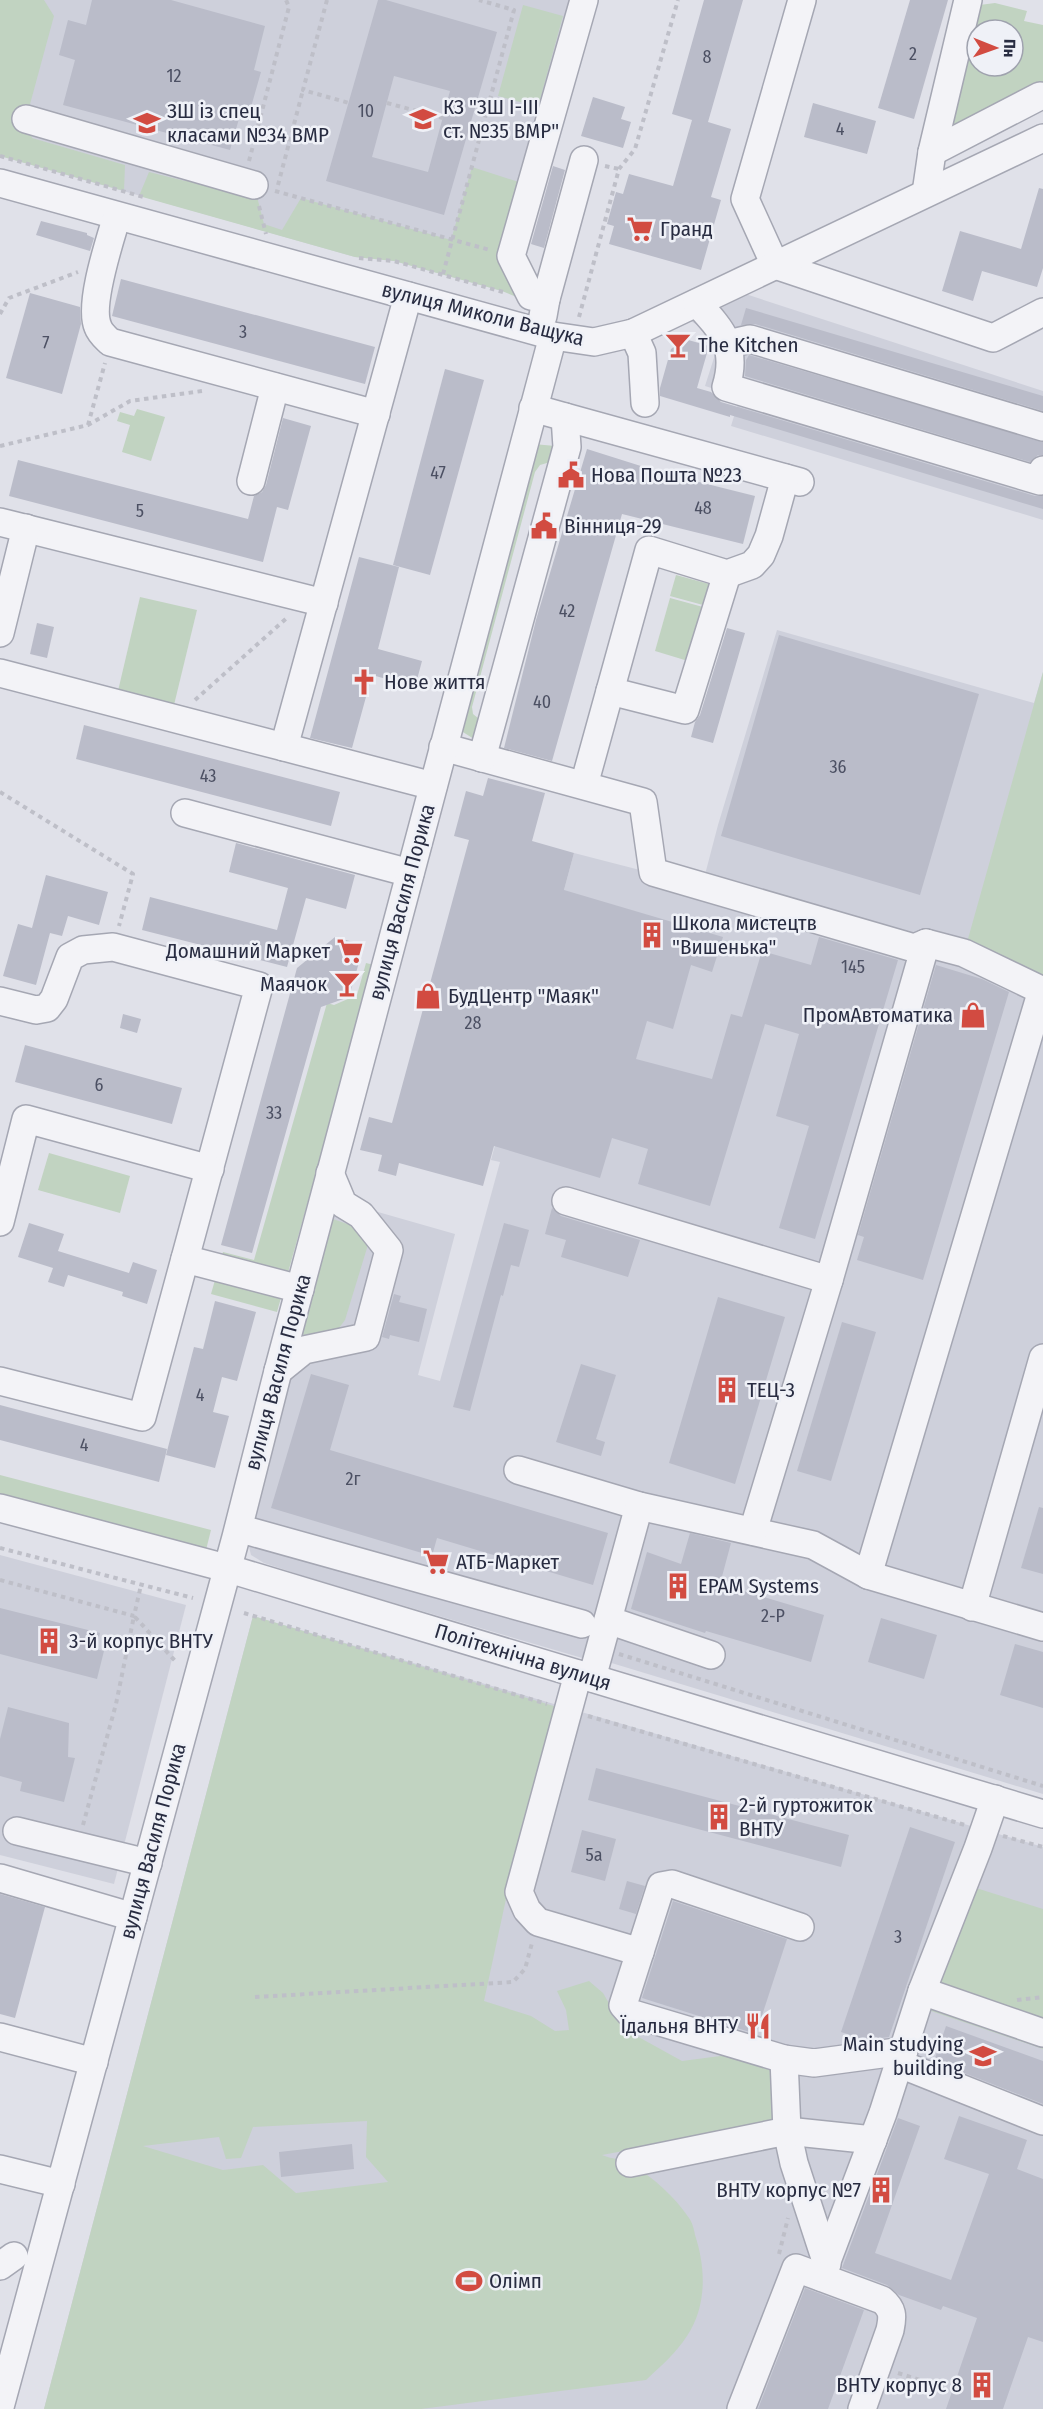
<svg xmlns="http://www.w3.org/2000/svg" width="1043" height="2409" font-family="'Fira Sans Condensed',sans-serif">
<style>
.built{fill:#ced0db}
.green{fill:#c1d3c1;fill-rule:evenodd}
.building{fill:#babcc9;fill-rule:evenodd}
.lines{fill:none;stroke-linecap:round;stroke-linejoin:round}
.minor-casing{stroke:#a5a7b3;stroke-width:30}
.path{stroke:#bebfc8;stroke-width:4;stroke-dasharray:4.5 4.5;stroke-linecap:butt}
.minor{stroke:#f3f3f7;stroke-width:27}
.labels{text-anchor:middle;stroke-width:5;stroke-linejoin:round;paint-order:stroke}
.number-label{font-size:18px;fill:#4c5063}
.poi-label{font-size:21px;fill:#282c41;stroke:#eff1f7;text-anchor:start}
.street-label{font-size:21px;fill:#282c41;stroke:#eff1f7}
</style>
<rect width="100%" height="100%" fill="#e0e1e9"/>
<g class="built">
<path d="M0,0H584L502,291L394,261L355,257L0,156Z"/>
<path d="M727,288L1043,391V520L731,426L740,397L705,386L720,339L676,312Z"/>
<path d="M777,630L1034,703L1043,672V1794L605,1661L589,1660L316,1580L264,1563L251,1555L246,1535L334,1207L364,1208L455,1234L418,1375L440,1381L500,1162L491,1160L574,853L702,886L718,825Z"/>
<path d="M0,1555L186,1605L114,1884L0,1855Z"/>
<path d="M253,1616L1043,1847V2409H44Z"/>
</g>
<g class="green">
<path d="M0,0H44L54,16L26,119L32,138L125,165L124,191L0,156Z"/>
<path d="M995,3L1027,11L1024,21L1043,25V90L1034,88L996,104L990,115L938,144L972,6ZM977,30H1013V66H977Z"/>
<path d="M523,5L563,16L538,107L498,96Z"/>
<path d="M472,167L531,186L511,256L531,303L502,291L394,261L355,257L139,196L149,172L185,181L200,170L254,185L264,224L282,230L301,198L451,240Z"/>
<path d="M137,409L165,417L151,461L122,452L130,425L117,421L120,412L134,416Z"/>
<path d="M533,444L567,447L564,458L540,465L535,472L472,707L473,714L490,728L485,746L455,727Z"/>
<path d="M676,575L709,584L703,605L670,596Z"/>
<path d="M140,597L197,610L174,705L118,691Z"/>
<path d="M670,598L703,607L688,661L655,651Z"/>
<path d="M1043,672V983L964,953Z"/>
<path d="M366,963L374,965L277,1312L211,1294L223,1252L254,1260L327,1003L334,1005L357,995Z"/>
<path d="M49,1153L130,1176L120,1213L38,1190Z"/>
<path d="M330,1218L356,1227L367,1236V1248L345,1320L339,1328L304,1335L297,1332Z"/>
<path d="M0,1475L211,1530L203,1562L0,1508Z"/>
<path d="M253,1616L567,1710L509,1885L484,2001L531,2016L555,2031L569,2030L566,2010L557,1991L589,1981L603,1993L624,2029L682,2061L728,2055L775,2072L777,2122L602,2155C611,2159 623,2159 632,2165C653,2177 675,2197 689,2218C692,2222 694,2229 695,2235C706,2268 707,2306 687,2336C676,2353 661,2366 646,2380L421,2409H44ZM367,2121L366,2157L388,2182L296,2193L263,2165L223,2170L143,2146L219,2137L226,2159L241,2158L253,2127Z"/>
<path d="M973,1887L1043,1909V2049L931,2011Z"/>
</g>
<g class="building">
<path d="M92,0H171L265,26L254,70L261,72L251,107L243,105L230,150L63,105L75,60L59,55L68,20L86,25Z"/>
<path d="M378,0H386L497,32L444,215L326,181ZM394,76L450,91L428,172L372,157Z"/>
<path d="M704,0H743L708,122L731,129L711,197L721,200L701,270L609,244L614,226L607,224L616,192L623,194L629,174L673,186L692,120L672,114Z"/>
<path d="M910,0H948L914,119L878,108Z"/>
<path d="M593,97L625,107L621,119L631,122L623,148L581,136Z"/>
<path d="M813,103L876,121L867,154L804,137Z"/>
<path d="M553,166L565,170L544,248L531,244Z"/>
<path d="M1039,188L1043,189V268L1037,287L982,271L973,301L942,291L960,231L1021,249Z"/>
<path d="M41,221L87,233V235L94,238L90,251L36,235Z"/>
<path d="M121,279L375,347L365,384L112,316Z"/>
<path d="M30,293L80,307L81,324L62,394L6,378Z"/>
<path d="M746,308L1043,396V411L755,324L741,325Z"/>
<path d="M685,339L709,346L697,388L711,392L721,402L1035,496H1043V509L730,415V417L660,396V388L671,349Z"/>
<path d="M749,355L1043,442V455H1038L1030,462L745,376L746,360Z"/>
<path d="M445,369L484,380L430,575L393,565Z"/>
<path d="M283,418L311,426L288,510L277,507L263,562L9,496L18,460L248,519L254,496L262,492L266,485Z"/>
<path d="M587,449L663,473L755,496L743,544L622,514L552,761L504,748L536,620Z"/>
<path d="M359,557L399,567L378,649L422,661L415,687L372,675L352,748L310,738Z"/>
<path d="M37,623L54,627L47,658L30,654Z"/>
<path d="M727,628L745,633L713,743L691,737L695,722L700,715Z"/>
<path d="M779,635L979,694L920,895L721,836Z"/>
<path d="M84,725L340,792L331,826L76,759Z"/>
<path d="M488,778L545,793L532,841L574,853L564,890L723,937L712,972L691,965L673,1029L647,1021L636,1059L712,1079L731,1014L742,1017L762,951L811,965L819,937L898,960L815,1239L779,1228L809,1126L776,1116L799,1034L765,1024L710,1206L638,1184L648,1149L612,1138L600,1178L494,1146L483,1186L399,1163L396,1176L378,1171L382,1155L360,1150L369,1117L392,1123L469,840L454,836L466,791L483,796Z"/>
<path d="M236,843L355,875L346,909L306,898L287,967L142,930L150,897L277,930L288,888L229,872Z"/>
<path d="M46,875L108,892L99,925L68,916L62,936L50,933L36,985L3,976L18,924L32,928Z"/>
<path d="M335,937L364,945L349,997L321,1007L252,1253L221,1245L297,968Z"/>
<path d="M936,965L982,979L1009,992L923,1280L857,1260L864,1237L858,1235Z"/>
<path d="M123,1014L141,1019L137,1033L120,1028Z"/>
<path d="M25,1045L182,1088L172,1124L15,1082Z"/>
<path d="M552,1208L561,1216L640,1240L628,1277L561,1257L566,1240L545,1234Z"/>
<path d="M29,1223L64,1234L58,1251L129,1273L133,1262L157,1270L147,1304L122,1296L123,1292L68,1275L64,1287L48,1282L53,1268L18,1257Z"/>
<path d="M504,1223L529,1230L519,1267L511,1265L503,1296L501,1295L470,1411L453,1407Z"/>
<path d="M394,1294L401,1296L399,1302L427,1309L419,1342L390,1335L389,1339L382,1337Z"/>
<path d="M718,1297L785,1317L735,1484L669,1463Z"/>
<path d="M215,1301L256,1312L237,1381L222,1377L213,1412L229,1416L215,1468L166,1455L194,1347L203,1349Z"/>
<path d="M842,1322L876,1332L831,1481L797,1471Z"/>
<path d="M581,1364L616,1375L596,1439L605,1442L601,1456L556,1442Z"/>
<path d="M311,1374L349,1385L330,1450L608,1533L593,1585L437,1538L432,1556L271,1508Z"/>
<path d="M0,1405L167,1449L159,1482L0,1440Z"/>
<path d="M1039,1507L1043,1508V1574L1021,1568Z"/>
<path d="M690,1533L731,1543L720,1584L824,1615L811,1662L706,1631L705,1633L631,1609L647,1552L681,1564Z"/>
<path d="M0,1608L100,1633L96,1649L104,1651L97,1679L0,1654Z"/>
<path d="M881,1618L937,1635L924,1679L868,1662Z"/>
<path d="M1015,1644L1043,1652V1708L1000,1695Z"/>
<path d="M8,1707L69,1723L68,1757L75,1758L64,1802L20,1791L22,1782L0,1776V1739Z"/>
<path d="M596,1768L849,1835L841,1867L588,1800Z"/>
<path d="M910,1827L955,1842L889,2037L866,2040L841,2032Z"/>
<path d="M582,1830L616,1839L605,1881L571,1872Z"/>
<path d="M627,1881L645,1886L636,1914L619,1909Z"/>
<path d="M0,1894L45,1907L15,2018L0,2014Z"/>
<path d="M673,1901L787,1939L756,2034L642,1998Z"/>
<path d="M946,2026L1043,2061V2104L934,2061Z"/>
<path d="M959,2116L1027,2140L1017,2169L1043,2179V2342L1028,2337L1003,2409H946L977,2318L943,2306L941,2310L899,2295L887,2285L842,2268L898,2118L920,2126L875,2253L951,2280L989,2174L944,2159Z"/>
<path d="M352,2144L354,2169L281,2177L279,2152Z"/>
<path d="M805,2288L864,2310L828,2409H758Z"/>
</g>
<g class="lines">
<g class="minor-casing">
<g id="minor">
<path d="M802,0L745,199L775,265L993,338L1043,312"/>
<path d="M26,119L254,185"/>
<path d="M932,152L1040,96"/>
<path d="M0,183L553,336L594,342L633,333L1043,138"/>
<path d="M926,193L932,152L968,0"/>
<path d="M117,216C110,240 88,305 98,327C100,333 106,338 110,342L376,414"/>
<path d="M408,296L284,747L433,786"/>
<path d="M546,299L531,296L511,256L584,0"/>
<path d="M697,303C723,331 738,348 726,387L1040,481L1043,470"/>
<path d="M543,316L546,299L584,160"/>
<path d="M633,333L642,353L645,403"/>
<path d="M728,344L750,339L1043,427"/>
<path d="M565,417L800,482"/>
<path d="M251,481L275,387"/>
<path d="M0,522L324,603"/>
<path d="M0,633L26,528"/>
<path d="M0,673L284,747"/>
<path d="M610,691L685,710L727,574"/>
<path d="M443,747L643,802L653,872L914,948L926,943"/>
<path d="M482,758L567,447L565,417L533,408"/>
<path d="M584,785L649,550L727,574L752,565L761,555L769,536L785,478"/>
<path d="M185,813L410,873"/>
<path d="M0,1001L36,1010L47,1008L54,999L70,957L83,950L113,947L259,986L142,1417L0,1381"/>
<path d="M566,1201L829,1280"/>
<path d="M0,1222L26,1119L210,1169"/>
<path d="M185,1259L300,1289"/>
<path d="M278,1371L304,1350L366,1337L389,1250L361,1215L343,1204L330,1173"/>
<path d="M518,1470L639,1506L813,1545L868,1575L1043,1627"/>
<path d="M0,1508L226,1568L1043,1814"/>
<path d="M753,1531L829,1280L926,943L964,953L1043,991"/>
<path d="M252,1532L582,1624"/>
<path d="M868,1575L1042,990"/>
<path d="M972,1607L1043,1358"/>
<path d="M608,1620L711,1655"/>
<path d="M578,1674L519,1892L527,1910L538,1922L640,1952"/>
<path d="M592,1678L639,1506"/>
<path d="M17,1831L148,1863"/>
<path d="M0,1878L133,1917"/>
<path d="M800,1927L672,1884L661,1886L623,2005L630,2013L784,2059L814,2063L904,2051"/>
<path d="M922,1991L1043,2033"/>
<path d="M0,2037L94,2062"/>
<path d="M784,2059L787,2131L794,2163L827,2264"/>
<path d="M900,2064L1043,2121"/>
<path d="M630,2163L787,2131L873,2140"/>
<path d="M0,2169L61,2184"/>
<path d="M0,2266L14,2256"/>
<path d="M821,2277L883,2113L922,1991L978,1848L995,1799"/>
<path d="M0,2407L236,1537L278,1371L553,336"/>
<path d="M741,2409L796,2268L882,2300C893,2309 893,2316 890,2330L862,2409"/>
</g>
</g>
<g class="path">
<path d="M327,0L303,90L349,103"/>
<path d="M387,103L443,118"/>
<path d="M469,126L521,140"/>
<path d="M0,156L147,198"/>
<path d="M249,161L289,7L286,0"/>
<path d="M605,166L619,169"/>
<path d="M278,185L303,90"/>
<path d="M275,191L490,250"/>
<path d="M259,206L266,234"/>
<path d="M359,258L394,261L503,292"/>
<path d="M443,274L514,10L479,0"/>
<path d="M0,314L9,298L78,272"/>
<path d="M579,317L619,169L635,149L678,0"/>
<path d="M88,425L105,363"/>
<path d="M0,446L88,425L130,401L202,391"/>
<path d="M195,700L288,617"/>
<path d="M0,792L133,874L119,926"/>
<path d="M0,1548L193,1598"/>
<path d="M0,1580L134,1616L141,1585"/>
<path d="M244,1613L547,1704"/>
<path d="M135,1617L177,1663"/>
<path d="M619,1654L1043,1786"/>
<path d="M588,1716L965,1825"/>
<path d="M83,1825L116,1704L134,1616"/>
<path d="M1003,1836L1043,1847"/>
<path d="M255,1997L513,1982L525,1969L532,1943"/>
<path d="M1017,2000L1043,1997"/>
<path d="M779,2254L788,2218"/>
<path d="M898,2373L923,2381"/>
</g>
<use href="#minor" class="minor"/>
</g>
<defs>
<g id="school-bare" transform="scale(2.07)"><path d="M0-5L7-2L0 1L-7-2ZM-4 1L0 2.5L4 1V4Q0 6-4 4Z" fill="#d24b41" stroke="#eff1f7" stroke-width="2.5" paint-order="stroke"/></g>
<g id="supermarket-bare" transform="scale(2.07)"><path d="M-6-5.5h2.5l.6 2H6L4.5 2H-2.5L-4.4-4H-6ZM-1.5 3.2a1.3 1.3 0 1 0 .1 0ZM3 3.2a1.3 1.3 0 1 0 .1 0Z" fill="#d24b41" stroke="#eff1f7" stroke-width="2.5" paint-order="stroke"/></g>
<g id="bar-bare" transform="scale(2.07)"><path d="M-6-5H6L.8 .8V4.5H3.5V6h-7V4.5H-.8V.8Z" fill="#d24b41" stroke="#eff1f7" stroke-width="2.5" paint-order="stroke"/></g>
<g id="civic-bare" transform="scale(2.07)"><path d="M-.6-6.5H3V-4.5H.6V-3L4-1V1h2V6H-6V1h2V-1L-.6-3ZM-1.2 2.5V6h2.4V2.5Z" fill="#d24b41" stroke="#eff1f7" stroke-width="2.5" paint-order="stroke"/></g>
<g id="church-bare" transform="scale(2.07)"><path d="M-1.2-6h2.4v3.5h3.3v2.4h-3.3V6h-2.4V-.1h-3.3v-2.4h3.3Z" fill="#d24b41" stroke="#eff1f7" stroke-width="2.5" paint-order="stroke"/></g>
<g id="building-bare" transform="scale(2.07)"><path d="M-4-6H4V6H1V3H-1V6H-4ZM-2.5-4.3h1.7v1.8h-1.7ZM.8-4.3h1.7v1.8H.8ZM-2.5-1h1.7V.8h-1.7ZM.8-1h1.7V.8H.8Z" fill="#d24b41" stroke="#eff1f7" stroke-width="2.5" paint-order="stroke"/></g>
<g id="shop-bare" transform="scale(2.07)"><path d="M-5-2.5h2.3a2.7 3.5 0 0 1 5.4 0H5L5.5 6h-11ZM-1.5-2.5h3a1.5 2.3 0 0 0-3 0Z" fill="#d24b41" stroke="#eff1f7" stroke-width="2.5" paint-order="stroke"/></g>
<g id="restaurant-bare" transform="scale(2.07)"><path d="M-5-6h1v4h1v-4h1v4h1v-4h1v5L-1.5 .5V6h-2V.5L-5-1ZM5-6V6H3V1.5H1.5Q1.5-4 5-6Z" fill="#d24b41" stroke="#eff1f7" stroke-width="2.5" paint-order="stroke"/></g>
<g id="university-bare" transform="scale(2.07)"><path d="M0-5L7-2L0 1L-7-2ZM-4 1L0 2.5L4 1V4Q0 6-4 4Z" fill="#d24b41" stroke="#eff1f7" stroke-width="2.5" paint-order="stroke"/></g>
<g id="stadium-bare" transform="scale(2.07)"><path d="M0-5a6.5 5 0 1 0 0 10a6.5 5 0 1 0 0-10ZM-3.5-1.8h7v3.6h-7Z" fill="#d24b41" stroke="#eff1f7" stroke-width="2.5" paint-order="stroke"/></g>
</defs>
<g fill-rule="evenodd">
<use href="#school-bare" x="423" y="119"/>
<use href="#school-bare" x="147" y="123"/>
<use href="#supermarket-bare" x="640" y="229"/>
<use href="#bar-bare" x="678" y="345"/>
<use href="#civic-bare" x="571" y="475"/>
<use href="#civic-bare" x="544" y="526"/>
<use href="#church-bare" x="364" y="682"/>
<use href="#building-bare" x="652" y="935"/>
<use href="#supermarket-bare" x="350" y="951"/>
<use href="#bar-bare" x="347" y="984"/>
<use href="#shop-bare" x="428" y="996"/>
<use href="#shop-bare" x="973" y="1015"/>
<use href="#building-bare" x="727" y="1390"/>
<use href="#supermarket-bare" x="436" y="1562"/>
<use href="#building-bare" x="678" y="1586"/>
<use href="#building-bare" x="49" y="1641"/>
<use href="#building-bare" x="719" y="1817"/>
<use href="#restaurant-bare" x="758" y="2026"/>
<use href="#university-bare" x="983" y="2056"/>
<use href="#building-bare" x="881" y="2190"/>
<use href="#stadium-bare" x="469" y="2281"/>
<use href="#building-bare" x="982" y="2385"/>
</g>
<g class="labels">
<g class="number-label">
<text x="913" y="60">2</text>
<text x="707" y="63">8</text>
<text x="174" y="82">12</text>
<text x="366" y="117">10</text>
<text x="840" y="135">4</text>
<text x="243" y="338">3</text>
<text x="46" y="349">7</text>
<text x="438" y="479">47</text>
<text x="703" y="514">48</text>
<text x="140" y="517">5</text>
<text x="567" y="617">42</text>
<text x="542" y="708">40</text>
<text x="838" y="773">36</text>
<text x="208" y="782">43</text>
<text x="853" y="973">145</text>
<text x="473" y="1029">28</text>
<text x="99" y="1091">6</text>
<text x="274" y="1119">33</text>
<text x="200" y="1401">4</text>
<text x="84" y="1451">4</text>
<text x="353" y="1485">2г</text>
<text x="773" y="1622">2-Р</text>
<text x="594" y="1861">5а</text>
<text x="898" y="1943">3</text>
</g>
<g class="poi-label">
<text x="443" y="114">КЗ "ЗШ І-ІІІ<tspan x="443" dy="24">ст. №35 ВМР"</tspan></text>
<text x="167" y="118">ЗШ із спец<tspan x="167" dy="24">класами №34 ВМР</tspan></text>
<text x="660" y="236">Гранд</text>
<text x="698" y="352">The Kitchen</text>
<text x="591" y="482">Нова Пошта №23</text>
<text x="564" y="533">Вінниця-29</text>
<text x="384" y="689">Нове життя</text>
<text x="672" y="930">Школа мистецтв<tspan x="672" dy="24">"Вишенька"</tspan></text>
<text x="330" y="958" text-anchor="end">Домашний Маркет</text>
<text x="327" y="991" text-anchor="end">Маячок</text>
<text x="448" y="1003">БудЦентр "Маяк"</text>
<text x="953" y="1022" text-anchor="end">ПромАвтоматика</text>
<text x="747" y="1397">ТЕЦ-3</text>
<text x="456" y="1569">АТБ-Маркет</text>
<text x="698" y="1593">EPAM Systems</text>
<text x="69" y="1648">3-й корпус ВНТУ</text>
<text x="739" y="1812">2-й гуртожиток<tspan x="739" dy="24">ВНТУ</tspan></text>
<text x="738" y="2033" text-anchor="end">Їдальня ВНТУ</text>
<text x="963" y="2051" text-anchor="end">Main studying<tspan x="963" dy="24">building</tspan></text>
<text x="861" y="2197" text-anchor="end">ВНТУ корпус №7</text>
<text x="489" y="2288">Олімп</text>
<text x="962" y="2392" text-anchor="end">ВНТУ корпус 8</text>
</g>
<g class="street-label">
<text transform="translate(483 314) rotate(14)" y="7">вулиця Миколи Ващука</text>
<text transform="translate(402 902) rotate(-75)" y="7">вулиця Василя Порика</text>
<text transform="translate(278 1372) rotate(-75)" y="7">вулиця Василя Порика</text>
<text transform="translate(523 1657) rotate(17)" y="7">Політехнічна вулиця</text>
<text transform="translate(153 1841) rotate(-75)" y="7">вулиця Василя Порика</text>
</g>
</g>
<g transform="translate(995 48) rotate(91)"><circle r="28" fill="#eff1f7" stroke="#9fa2ae" stroke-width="1.5"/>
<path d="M0-4.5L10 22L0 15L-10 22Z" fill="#d24b41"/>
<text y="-9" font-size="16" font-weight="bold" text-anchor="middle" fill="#282c41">Пн</text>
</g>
</svg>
